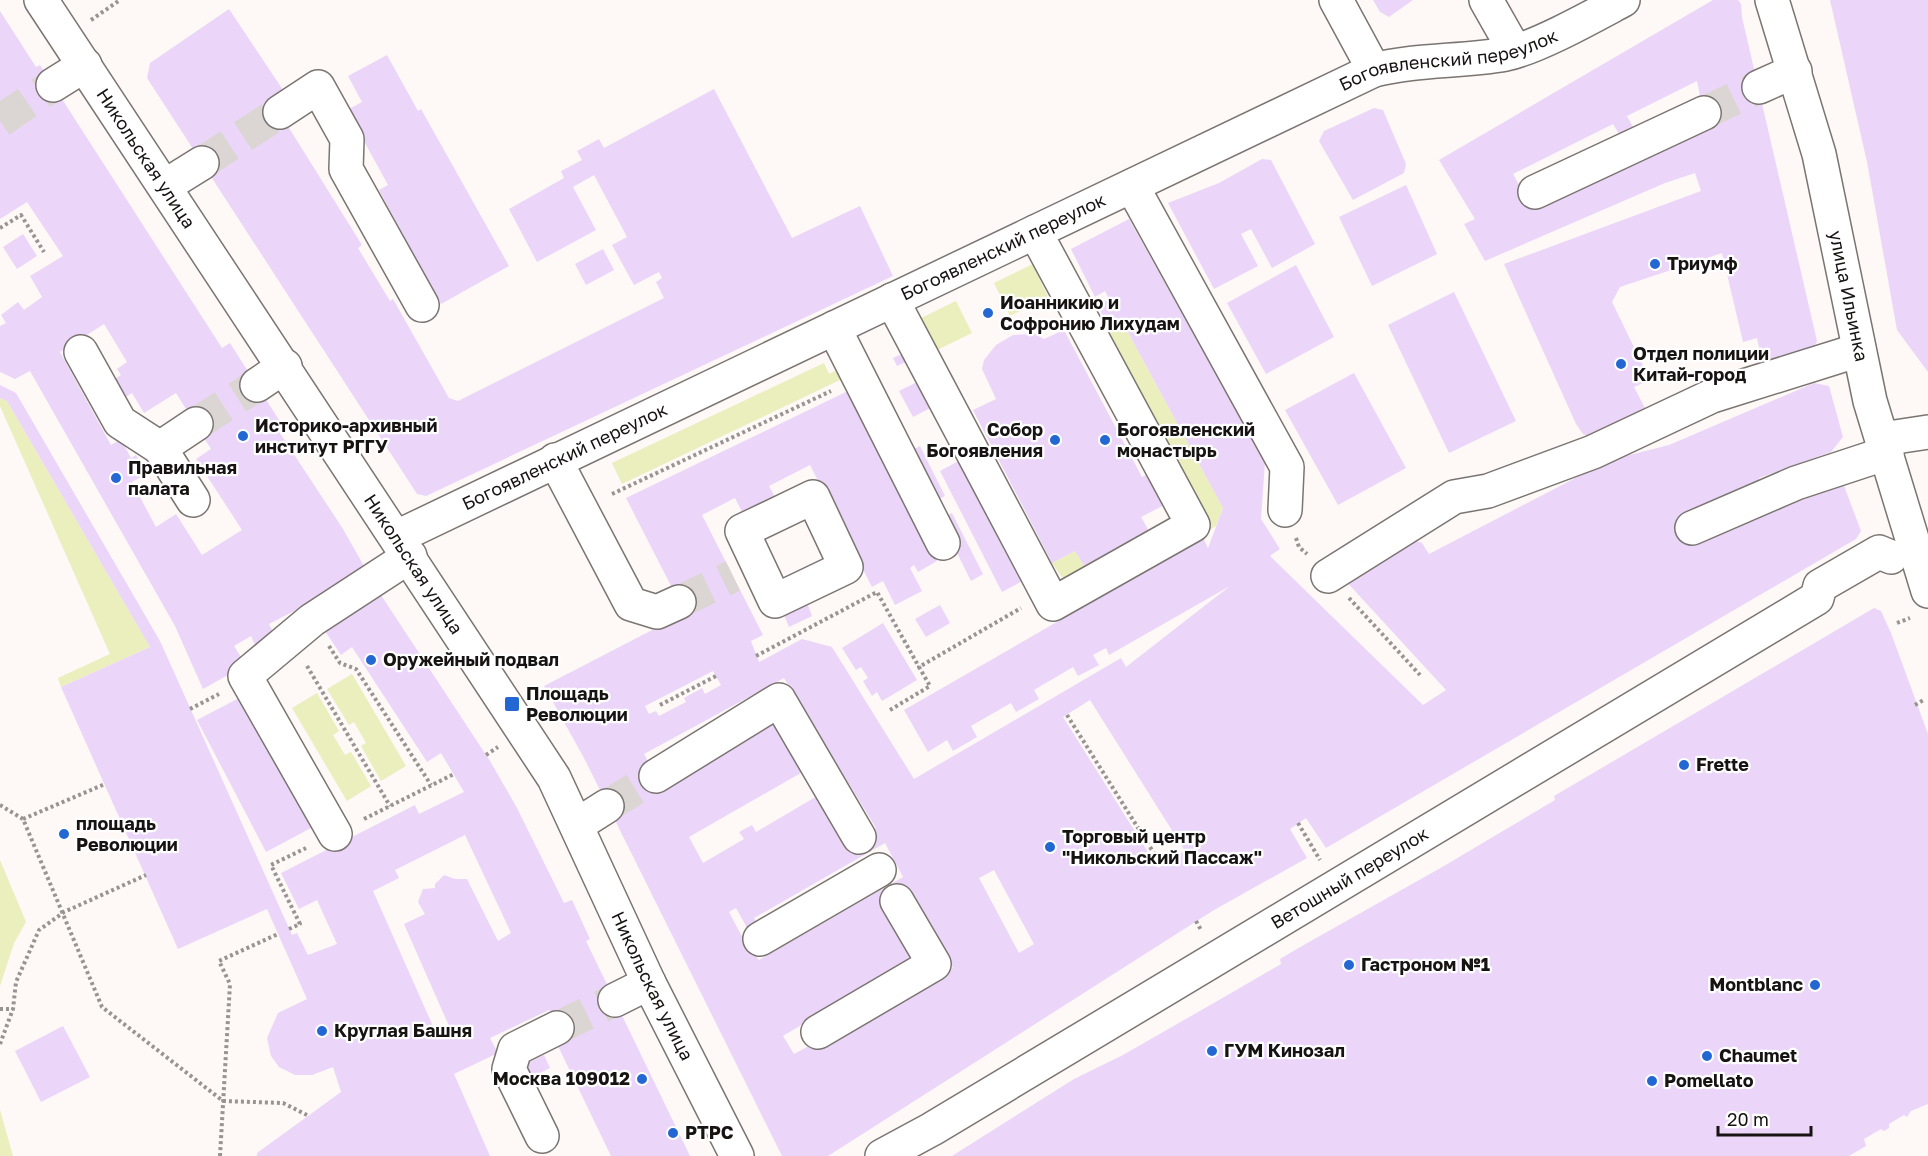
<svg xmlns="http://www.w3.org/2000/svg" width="1928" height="1156" font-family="'Golos Text',sans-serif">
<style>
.green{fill:#ebeebd}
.building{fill:#ebd6f9;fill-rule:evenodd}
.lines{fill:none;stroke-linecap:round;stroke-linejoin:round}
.minor-tunnel{stroke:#dbd6d4;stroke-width:33;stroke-dasharray:33 16;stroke-linecap:butt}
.minor-casing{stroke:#7b7572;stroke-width:36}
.path{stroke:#989492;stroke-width:4;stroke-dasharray:3 3;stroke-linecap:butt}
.minor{stroke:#fff;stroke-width:33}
.poi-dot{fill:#2367d3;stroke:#fff;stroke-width:2}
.labels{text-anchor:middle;stroke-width:4.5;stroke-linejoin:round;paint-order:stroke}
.street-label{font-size:18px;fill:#161312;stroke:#fff}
.poi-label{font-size:18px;font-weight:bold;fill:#161312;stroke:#fff;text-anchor:start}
</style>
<rect width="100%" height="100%" fill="#fef8f6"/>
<g class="green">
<path d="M1033,264L1048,297L1010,316L994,283Z"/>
<path d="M956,301L972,333L933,352L917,320Z"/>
<path d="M1107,315L1116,329L1124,325L1223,508L1216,526L1107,591L1206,523L1098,320Z"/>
<path d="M824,363L829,374L839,369L844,378L622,484L612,463Z"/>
<path d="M0,398L7,401L150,647L61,687L58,678L110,654L0,406Z"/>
<path d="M1075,551L1089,574L1069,580L1061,576L1052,563Z"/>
<path d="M352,674L406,766L381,781L361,746L366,743L354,722L349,725L327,689Z"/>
<path d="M317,693L339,731L333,735L345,755L351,752L371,786L347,801L292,708Z"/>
<path d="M0,860L26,922L14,943L0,986Z"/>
<path d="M0,1110L13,1156H0Z"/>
</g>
<g class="building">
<path d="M1373,0H1413L1389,17L1380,12Z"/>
<path d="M1713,0H1738L1741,4L1742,17L1817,341L1812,351L1771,364L1761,358L1757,338L1743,342L1722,253L1620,287L1612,302L1650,380L1634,387L1645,408L1639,419L1592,440L1583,434L1576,424L1504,264L1701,191L1695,173L1665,183L1485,261L1464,224L1475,219L1439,160ZM1697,81L1706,125L1531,207L1513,174L1613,124L1619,134L1633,127L1627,116Z"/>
<path d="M1830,0H1928V372L1897,330L1867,162Z"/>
<path d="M229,9L283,90L271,99L362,245L358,248L390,301L393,299L449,398L458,401L664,298L656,282L662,278L659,272L634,285L612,245L627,237L594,175L573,187L596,230L537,262L509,209L564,178L561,171L582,160L577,151L599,139L604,148L714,89L792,238L860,206L893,276L426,496L417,494L147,78L150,63Z"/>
<path d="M0,11L36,67L40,65L53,85L222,348L230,343L242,362L283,426L278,430L343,529L368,573L269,624L274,634L255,645L251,636L234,646L246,665L203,689L175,626L30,371L15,379L0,372V326L6,323L1,315L18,302L24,310L42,297L30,276L63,256L27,202L0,219ZM104,324L127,362L117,369L121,375L113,380L124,398L132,393L144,413L176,393L211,449L196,459L242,530L202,555L176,514L156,527L132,482L146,474L136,455L131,458L121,439L111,445L60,352Z"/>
<path d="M387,55L418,111L421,109L509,266L441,304L419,265L413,268L400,243L406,240L379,190L388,185L347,110L362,102L348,76Z"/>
<path d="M1374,108L1383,110L1406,164L1404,173L1353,200L1319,141L1324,131Z"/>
<path d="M1262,159L1271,160L1315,244L1272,268L1251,229L1241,234L1258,266L1214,289L1168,203L1219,183Z"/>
<path d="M1406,185L1437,254L1372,286L1339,217Z"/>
<path d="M1129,219L1265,462L1261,519L1280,549L1270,556L1423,705L1446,690L1343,578L1411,539L1422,543L1429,554L1610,460L1669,445L1814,383L1829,386L1843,437L1831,452L1759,478L1760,481L1801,494L1843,483L1861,531L1856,539L1326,848L1306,818L1290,829L1307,858L1214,910L828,1156H782L584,758L544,686L685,613L626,498L850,390L937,561L918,572L914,565L910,568L922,591L895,605L883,581L872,587L810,465L769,486L775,497L743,514L735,498L702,515L763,635L751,641L759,662L802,639L832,647L914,779L1121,658L1126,667L1230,586L1109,655L1106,648L1093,655L1099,665L1078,676L1073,667L1034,690L1039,699L1016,712L1011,703L971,726L977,737L953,751L947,740L928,752L904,710L1203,538L1208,548L1223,508L1124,325L1116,329L1107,315L1103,317L1098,305L1109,299L1105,291L1095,297L1071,249ZM713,671L721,685L705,694L702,688L684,698L686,702L659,716L656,711L649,714L645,706ZM784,678L876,828L851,842L824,792L756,832L752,825L739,832L744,839L703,863L689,837L806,770L777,715L656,776L644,754ZM1090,700L1185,851L1158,868L1063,717ZM885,843L903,877L759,960L748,948L729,912L736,908L750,933L760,927L754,918ZM994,870L1034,944L1019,953L979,878ZM911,893L953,968L794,1054L783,1036L915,957Z"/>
<path d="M23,234L37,256L17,269L3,247Z"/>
<path d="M603,249L614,270L586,285L575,264Z"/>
<path d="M1296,265L1334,337L1266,374L1227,303Z"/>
<path d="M1454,292L1516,421L1449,453L1388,325Z"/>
<path d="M1064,330L1142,477L1153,471L1168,503L1141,517L1153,538L1089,574L1075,551L1052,563L973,410L996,399L982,369L984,360L996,345L1013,335L1035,334L1044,339Z"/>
<path d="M904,353L908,361L897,366L893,358Z"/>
<path d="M1354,373L1406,468L1338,505L1285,410Z"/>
<path d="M923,379L936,405L913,417L899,391Z"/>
<path d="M0,385L16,393L160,641L292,935L297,933L308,955L337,944L317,900L299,909L281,873L415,805L419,814L464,792L441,753L427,762L352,647L341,655L325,631L377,589L490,761L517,808L564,903L572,900L590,939L586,941L690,1156H611L557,1044L564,1041L549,1010L490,1038L498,1053L454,1074L490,1156H257V1153L341,1092L333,1067L312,1075H295L279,1067L271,1056L267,1038L278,1013L307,999L267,909L178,949L61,687L150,647L7,401L0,398ZM465,835L511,933L498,941L467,879H455L444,875L435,884V888L423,889L418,902L425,914L404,924L449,1026L436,1033L373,891L399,878L395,870Z"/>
<path d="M920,446L945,496L931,503L906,453Z"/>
<path d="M966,457L1028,578L1002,592L940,471Z"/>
<path d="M952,513L983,574L971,581L940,519Z"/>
<path d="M808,605L812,616L789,627L784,615Z"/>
<path d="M940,605L950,623L926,637L915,619Z"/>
<path d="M1874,608L1881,611L1891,633L1928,734V1104L1911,1111L1907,1117L1904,1115L1889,1124V1128L1884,1131L1881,1129L1864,1139L1866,1146L1849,1156H952L1074,1079L1123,1055L1219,1000L1281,964L1280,959L1302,946L1444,866L1555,800L1554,796Z"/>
<path d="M883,623L917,680L882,701L877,692L872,696L863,681L868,678L861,667L856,670L842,648Z"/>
<path d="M241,697L311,828L266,852L197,720Z"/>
<path d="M63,1026L90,1077L41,1102L15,1051Z"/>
<path d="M544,1055L550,1068L530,1078L524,1065Z"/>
</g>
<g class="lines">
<g class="minor-tunnel">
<path d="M1704,113L1759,87"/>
<path d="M0,121L53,85"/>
<path d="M202,163L280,112"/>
<path d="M196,424L257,385"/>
<path d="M679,602L733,576"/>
<path d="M607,806L656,776"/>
<path d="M557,1028L615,1000"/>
</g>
<g class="minor-casing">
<g id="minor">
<path id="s1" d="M41,0L554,778L649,983L737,1156"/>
<path d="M1336,0L1374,70"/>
<path d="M1486,0L1515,51"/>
<path id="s2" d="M1772,0L1819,154L1870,401L1928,591"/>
<path d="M53,85L85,65"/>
<path d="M1759,87L1795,71"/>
<path d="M280,112L318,87L347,139L346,169L422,305"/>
<path d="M165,186L202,163"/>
<path d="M1132,186L1287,467L1285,510"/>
<path d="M1535,192L1704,113"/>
<path d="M892,300L1053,604L1193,525L1035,232"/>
<path d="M834,328L943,543"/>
<path d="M81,352L120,422L160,448"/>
<path d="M257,385L285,366"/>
<path d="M1882,439L1928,432"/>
<path d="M555,460L631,604L657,612L679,602"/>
<path d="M813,497L846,567L775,601L742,531Z"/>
<path d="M193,500L160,448L196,424"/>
<path d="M1692,528L1796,483L1887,453"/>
<path id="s3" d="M397,537L1374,70C1417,59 1462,62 1506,54C1538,47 1593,16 1623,0"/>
<path d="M1328,576L1454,497L1488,491L1593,452L1712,396L1859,350"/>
<path d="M656,776L779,700L859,837"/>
<path d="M577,825L607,806"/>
<path d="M335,834L245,676L312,620L410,556"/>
<path d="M760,939L879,870"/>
<path d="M615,1000L649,983"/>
<path d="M818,1032L934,964L897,901"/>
<path d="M542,1136L509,1069L515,1049L557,1028"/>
<path id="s4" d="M882,1156L932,1129L1817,598L1820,586L1879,552L1891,557"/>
</g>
</g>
<g class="path">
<path d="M91,20L120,0"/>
<path d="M0,228L21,215L44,252"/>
<path d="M612,494L831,391"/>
<path d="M1296,538L1299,547L1307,554"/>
<path d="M1349,598L1420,675"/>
<path d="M1897,623L1910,618"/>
<path d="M329,646L340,663L356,669L431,785"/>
<path d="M756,656L877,592L919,667"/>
<path d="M307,666L390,806"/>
<path d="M660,705L716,676"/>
<path d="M1915,705L1925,699"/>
<path d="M190,709L219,694"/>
<path d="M890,710L930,686L919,667L1021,608"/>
<path d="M1067,715L1162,866"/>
<path d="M486,755L498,747"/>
<path d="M0,805L23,819L102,1007L223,1101L283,1103L309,1116"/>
<path d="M23,819L105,784"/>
<path d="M364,819L454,774"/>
<path d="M1298,823L1320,860"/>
<path d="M1196,921L1201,930"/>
<path d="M289,929L300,924L271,865L306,848"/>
<path d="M0,1009H13"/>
<path d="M0,1044L13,1009L16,982L39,930L64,912L146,875"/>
<path d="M220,1156L230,984L219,961L278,934"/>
</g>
<use href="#minor" class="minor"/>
</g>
<g class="poi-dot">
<circle cx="1655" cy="264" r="6"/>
<circle cx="988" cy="313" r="6"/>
<circle cx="1621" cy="364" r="6"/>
<circle cx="243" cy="436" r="6"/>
<circle cx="1055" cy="440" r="6"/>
<circle cx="1105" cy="440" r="6"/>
<circle cx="116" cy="478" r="6"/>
<circle cx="371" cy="660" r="6"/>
<rect x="504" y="696" width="16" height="16" rx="3"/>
<circle cx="1684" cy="765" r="6"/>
<circle cx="64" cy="834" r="6"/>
<circle cx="1050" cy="847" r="6"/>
<circle cx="1349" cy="965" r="6"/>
<circle cx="1815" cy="985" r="6"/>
<circle cx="322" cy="1031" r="6"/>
<circle cx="1212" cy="1051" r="6"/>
<circle cx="1707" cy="1056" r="6"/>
<circle cx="642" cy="1079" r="6"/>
<circle cx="1652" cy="1081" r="6"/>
<circle cx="673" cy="1133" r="6"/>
</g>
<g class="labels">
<g class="street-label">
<text dy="6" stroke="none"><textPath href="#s3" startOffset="1158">Богоявленский переулок</textPath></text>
<text dy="6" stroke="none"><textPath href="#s1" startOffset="190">Никольская улица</textPath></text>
<text dy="6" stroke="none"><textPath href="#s3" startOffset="672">Богоявленский переулок</textPath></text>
<text dy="6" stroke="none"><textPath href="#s2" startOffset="306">улица Ильинка</textPath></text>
<text dy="6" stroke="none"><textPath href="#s3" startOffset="186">Богоявленский переулок</textPath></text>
<text dy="6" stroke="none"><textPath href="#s1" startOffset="676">Никольская улица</textPath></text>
<text dy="6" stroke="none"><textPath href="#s4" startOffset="544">Ветошный переулок</textPath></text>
<text dy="6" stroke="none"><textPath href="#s1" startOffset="1162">Никольская улица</textPath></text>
</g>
<g class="poi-label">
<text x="1667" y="270">Триумф</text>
<text x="1000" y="309">Иоанникию и<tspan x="1000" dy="21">Софронию Лихудам</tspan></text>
<text x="1633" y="360">Отдел полиции<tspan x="1633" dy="21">Китай-город</tspan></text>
<text x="255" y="432">Историко-архивный<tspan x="255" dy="21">институт РГГУ</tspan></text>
<text x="1043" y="436" text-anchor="end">Собор<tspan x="1043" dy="21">Богоявления</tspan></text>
<text x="1117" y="436">Богоявленский<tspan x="1117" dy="21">монастырь</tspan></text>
<text x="128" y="474">Правильная<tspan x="128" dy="21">палата</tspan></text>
<text x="383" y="666">Оружейный подвал</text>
<text x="526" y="700">Площадь<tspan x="526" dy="21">Революции</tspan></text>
<text x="1696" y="771">Frette</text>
<text x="76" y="830">площадь<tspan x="76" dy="21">Революции</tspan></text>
<text x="1062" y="843">Торговый центр<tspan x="1062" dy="21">"Никольский Пассаж"</tspan></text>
<text x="1361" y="971">Гастроном №1</text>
<text x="1803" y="991" text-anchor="end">Montblanc</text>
<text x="334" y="1037">Круглая Башня</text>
<text x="1224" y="1057">ГУМ Кинозал</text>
<text x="1719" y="1062">Chaumet</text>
<text x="630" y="1085" text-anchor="end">Москва 109012</text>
<text x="1664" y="1087">Pomellato</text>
<text x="685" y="1139">РТРС</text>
</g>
</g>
<path d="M1718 1126v9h93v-9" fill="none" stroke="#161312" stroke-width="3"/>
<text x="1727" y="1126" font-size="18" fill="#161312" stroke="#ffffff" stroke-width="4.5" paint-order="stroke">20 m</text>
</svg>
